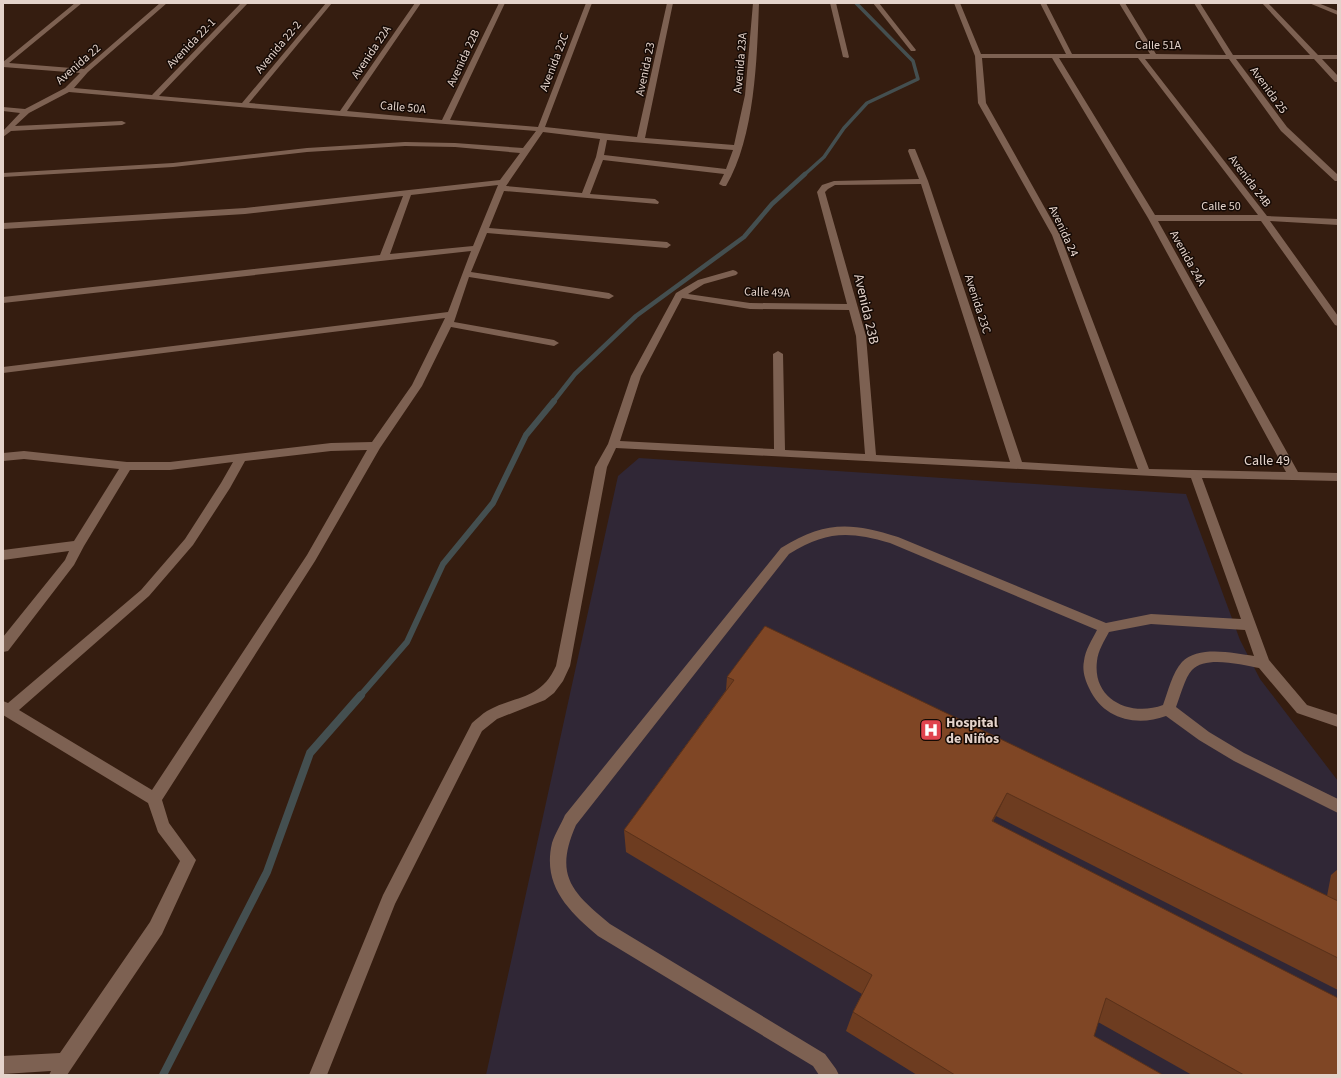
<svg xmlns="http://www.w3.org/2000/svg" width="1341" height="1078" font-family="'Source Sans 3',sans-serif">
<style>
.medical{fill:#302736}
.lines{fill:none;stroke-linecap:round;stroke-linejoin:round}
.stream-far3{stroke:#444f50;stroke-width:3.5}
.stream-far2{stroke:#444f50;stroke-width:4.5}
.stream-far1{stroke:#444f50;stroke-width:6}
.stream{stroke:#444f50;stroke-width:8}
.minor{fill:#7d6152;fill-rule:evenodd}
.wall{fill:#6d3c20}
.shaded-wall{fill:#59311a}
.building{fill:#7f4625;stroke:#59311a}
.labels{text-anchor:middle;stroke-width:3;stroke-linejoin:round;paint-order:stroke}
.far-street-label{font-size:12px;fill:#e4d3cb;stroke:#150a05}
.street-label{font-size:14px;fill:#e4d3cb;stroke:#150a05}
.poi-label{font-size:14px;font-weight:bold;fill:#e4d3cb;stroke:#150a05;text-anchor:start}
</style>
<rect width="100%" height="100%" fill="#351d10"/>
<path class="medical" d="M639,458L1186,494L1240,640L1260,679L1338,781V1075H486L618,476Z"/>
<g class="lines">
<path class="stream-far3" d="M804,175L824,157L844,128L867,103L918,79L913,61L856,3"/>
<path class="stream-far2" d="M553,402L575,374L636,316L744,237L772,204L805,174"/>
<path class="stream-far1" d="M360,696L407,642L443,564L493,503L526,435L554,401"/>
<path class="stream" d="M163,1075L267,872L310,753L361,695"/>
<g class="minor">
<path d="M75,3H82L9,63L84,69L160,3H167L88,72L74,88L152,95L241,3H248L159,96L242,103L326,3H332L249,103L340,111L415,3H421L347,111L442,120L499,3H505L450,120L538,127L586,3H592L545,127L637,137L667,3H673L645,138L734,145L745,95L753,3H759C757,59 755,137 726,186H723L719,184L724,174L603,160L590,194L655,199L659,202L658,204L504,191L489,228L667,242L671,245L667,248L487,233L471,272L609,293L614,296L609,299L469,277L454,322L554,340L559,343L554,346L451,327L422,386L380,448L315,561L162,800L169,823L196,860L162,934L67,1075H49L51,1071L3,1074V1056L60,1053L150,922L180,861L158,832L148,803L3,715V701L8,703L141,590L185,539L221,483L233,462L170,470H130L84,546L74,565L8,651L3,652V637L65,560L69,551L3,560V550L74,541L119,469L24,459L3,461V453L24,451L127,462H170L331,443L372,442L412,385L445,318L3,373V367L448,312L471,251L3,303V297L380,255L403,196L245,214L3,229V223L245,208L500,180L520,153L455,147L405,146L307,152L173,167L3,177V173L173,163L307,148L405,142L455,143L523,148L536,131L342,116L69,92L29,113L15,126L122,121L126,123L122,125L11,131L3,137V131L20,113L3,111V107L25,109L65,88L80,73L3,67V62ZM543,132L600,139L596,157L582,193L506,186ZM607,140L733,150L726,169L604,155ZM498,185L473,246L390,254L411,195ZM367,450L307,555L152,790L19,710L149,596L193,545L230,488L245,461L331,451Z"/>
<path d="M830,3H836L849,57L848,58L843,57Z"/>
<path d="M873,3H879L916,50L915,51H911Z"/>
<path d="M954,3H960L981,54H1066L1040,3H1046L1072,54H1150L1119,3H1125L1156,54L1226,55L1194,3H1200L1233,55H1310L1262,3H1268L1318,55H1338V59H1322L1338,76V82H1335L1314,59H1236L1287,127L1338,175V181H1335L1281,131L1229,59H1145L1267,216L1338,219V225L1270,221L1338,316V326L1335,325L1261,221H1158L1298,472L1338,473V481L1202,478L1269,660L1307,705L1338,715V727L1297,713L1259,668C1242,665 1206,655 1192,670C1185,677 1180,697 1176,707L1209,732L1244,753L1338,799V813L1234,761L1199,740L1166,716C1136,727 1103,719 1089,688C1085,680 1082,670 1084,661C1085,650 1092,640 1097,630L890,543C848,531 827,531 789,554L576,825C554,875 571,892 610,924L825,1054L836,1069L839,1075H819L813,1066L598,936C569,911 542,886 552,843C555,834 561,824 565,815L781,548C825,521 850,522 898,537L1106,623L1151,614L1241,619L1191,478L616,448L607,467L570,666L563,681L554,693L545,700L497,719L482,731L395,904L327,1075H309L383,895L472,723C477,719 482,714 487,711C515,695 540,701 556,666L595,467L608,444L631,376L676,293L698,280L733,270L736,271L738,273L736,275L704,284L688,294L750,303L847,304L817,192L822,185L834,181L919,179L908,151L909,149H915L928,181L1022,462L1138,469L1052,235L978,103L975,56ZM982,58H1052L1148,218L1286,472L1149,469L1060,235L986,103ZM1059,58H1138L1258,215H1155ZM921,184L1010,462L876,455L866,336L825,192L828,189L835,185ZM682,298L750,309L849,310L856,336L865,454L785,450L783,354L778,351L773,354L774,449L620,441L641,376ZM1151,624L1245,630L1254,656C1234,653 1198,645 1182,662C1172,673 1168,692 1163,705C1131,717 1092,700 1097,661C1098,651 1104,641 1109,632Z"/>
<path d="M1309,3H1318L1338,11V15Z"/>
</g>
</g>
<path class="wall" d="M727,677L1327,896L1331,875L1338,869V990L996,816L993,821L1338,1075H1192L1098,1022L1094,1036L1163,1075H917L846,1031L853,1012L862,994L626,852L624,830L726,690Z"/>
<path class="shaded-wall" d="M1007,793L996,816L982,843L992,821Z"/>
<path class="building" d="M765,626L1338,901V958L1007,793L992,821L1338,998V1075H1244L1106,998L1094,1036L1163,1075H955L853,1012L872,975L624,830L734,680L727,677Z"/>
<defs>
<g id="hospital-square" transform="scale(1.15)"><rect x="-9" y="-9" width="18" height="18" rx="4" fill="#e0444e" stroke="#150a05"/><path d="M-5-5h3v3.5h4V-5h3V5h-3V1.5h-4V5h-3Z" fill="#fff"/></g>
</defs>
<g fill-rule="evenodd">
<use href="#hospital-square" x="931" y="730"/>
</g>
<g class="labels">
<g class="far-street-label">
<text transform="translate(191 43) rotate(-46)" y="4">Avenida 22-1</text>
<text x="1158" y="49">Calle 51A</text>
<text transform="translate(278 47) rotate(-50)" y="4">Avenida 22-2</text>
<text transform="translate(371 52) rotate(-56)" y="4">Avenida 22A</text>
<text transform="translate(463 58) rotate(-65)" y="4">Avenida 22B</text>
<text transform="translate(554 62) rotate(-69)" y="4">Avenida 22C</text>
<text transform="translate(740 63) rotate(-85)" y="4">Avenida 23A</text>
<text transform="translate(78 64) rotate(-41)" y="4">Avenida 22</text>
<text transform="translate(645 69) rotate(-78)" y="4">Avenida 23</text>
<text transform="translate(1269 90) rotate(54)" y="4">Avenida 25</text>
<text transform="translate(403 107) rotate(5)" y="4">Calle 50A</text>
<text transform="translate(1250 181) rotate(53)" y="4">Avenida 24B</text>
<text x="1221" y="210">Calle 50</text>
<text transform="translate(1064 231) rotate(65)" y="4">Avenida 24</text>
<text transform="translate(1188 258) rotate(61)" y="4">Avenida 24A</text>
<text transform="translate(767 292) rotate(2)" y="4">Calle 49A</text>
<text transform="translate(978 304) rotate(72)" y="4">Avenida 23C</text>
</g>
<g class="street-label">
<text transform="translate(867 309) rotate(77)" y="5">Avenida 23B</text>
<text x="1267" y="465">Calle 49</text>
</g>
<g class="poi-label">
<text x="946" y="727">Hospital<tspan x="946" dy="16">de Niños</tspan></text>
</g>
</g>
<rect width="1341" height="1078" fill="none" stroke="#e4d3cb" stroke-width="8"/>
</svg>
